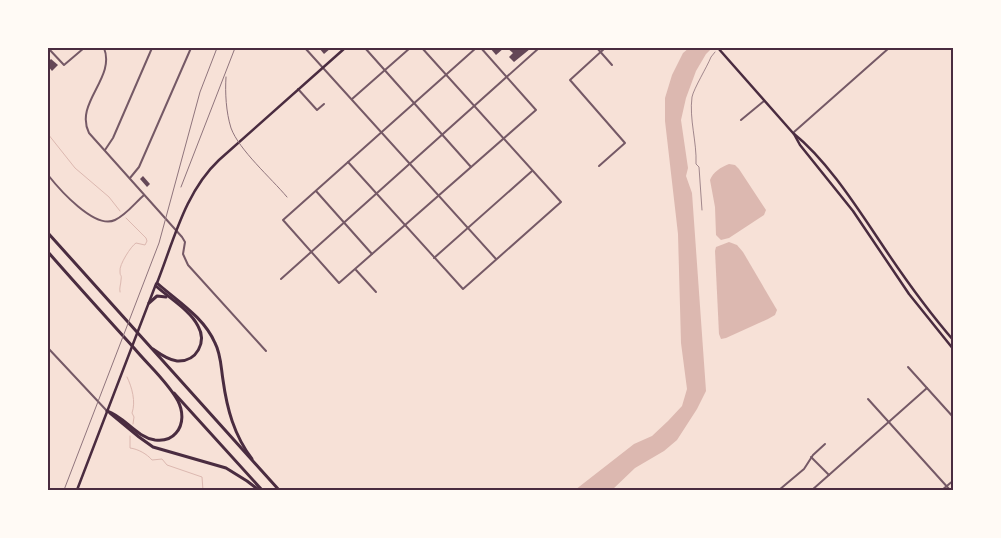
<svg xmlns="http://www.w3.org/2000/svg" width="1001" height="538" font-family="Barlow,sans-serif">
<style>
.water{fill:#dcb8b0}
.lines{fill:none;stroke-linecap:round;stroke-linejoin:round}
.stream{stroke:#dcb8b0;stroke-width:1}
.building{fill:#644757}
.path{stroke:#4a2c40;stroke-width:0.5}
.minor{stroke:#755966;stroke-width:2}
.tertiary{stroke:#755966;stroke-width:2}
.secondary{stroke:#4a2c40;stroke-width:2.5}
.primary{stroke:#4a2c40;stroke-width:2.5}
.motorway{stroke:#4a2c40;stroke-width:3}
.rail{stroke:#8f747c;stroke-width:1}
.neatline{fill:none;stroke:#4a2c40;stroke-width:2}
</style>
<rect width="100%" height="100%" fill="#f7e1d7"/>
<g class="water">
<path d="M689,48H712L706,54L696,71L686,98L681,120L688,168L686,176L692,193L706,391L697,409L677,440L664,451L635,468L612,490H575L634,444L652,436L668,421L682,406L687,389L681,343L678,234L665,121V98L672,75L683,53Z"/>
<path d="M729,164L735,165L739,169L766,210L764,215L729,238L721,240L716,235L715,207L710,180C713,172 721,167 729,164Z"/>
<path d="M729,242L737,245L743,252L777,310L775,315L768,319L726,338L721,339L719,334L715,251L716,247Z"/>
</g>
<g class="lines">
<g class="stream">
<path d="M48,134L75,168L109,197L120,211"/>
<path d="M120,292C119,288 121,284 121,280C122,273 120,278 120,271C119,265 131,246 136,243L145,245L147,241L146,238L126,218"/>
<path d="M127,377C132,387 136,402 132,413L134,417L133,424"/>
<path d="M130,436V448C138,449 147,454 152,460L162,459L167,465L202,477L203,490"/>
</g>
</g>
<g class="building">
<path d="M319,48H331L324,54Z"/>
<path d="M490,48H504L496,55Z"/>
<path d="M507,48H529L530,49L514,62L509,57L513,53Z"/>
<path d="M51,59L58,65L52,71L48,66V62Z"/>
<path d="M143,176L150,184L147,187L140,179Z"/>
</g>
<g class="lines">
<path class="path" d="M702,210L699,167L696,164C697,142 689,119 692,97C694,88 707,67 711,57L715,52"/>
<g class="minor">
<path d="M48,48L64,65L84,48"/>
<path d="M104,48C116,78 74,103 89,133L182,237L185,242L183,254L188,265L266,351"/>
<path d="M305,48L496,259"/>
<path d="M365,48L471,167"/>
<path d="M476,48L283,220L339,283L536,110L481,48"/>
<path d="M597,48L612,65"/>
<path d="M298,89L317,110L324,104"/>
<path d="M352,99L410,48"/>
<path d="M741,120L764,101"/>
<path d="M105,150L113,138L152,48"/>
<path d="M348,162L463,289L561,202L422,48"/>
<path d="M599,166L625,143L570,80L605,48"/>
<path d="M48,175C59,189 95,230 115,220C126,215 135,203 144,195"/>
<path d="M130,178L139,167L191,48"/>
<path d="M316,191L372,254"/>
<path d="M434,258L532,171"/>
<path d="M356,270L376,292"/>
<path d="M281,279L539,48"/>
<path d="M908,367L954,418"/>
<path d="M868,399L950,490"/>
<path d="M811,457L829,475"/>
<path d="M779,490L804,469L813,455L825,444"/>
<path d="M812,490L927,388"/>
<path d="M942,490L954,480"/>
</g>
<g class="tertiary">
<path d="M794,132L889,48"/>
<path d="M48,348L107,411"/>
</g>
<g class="secondary">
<path d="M718,48L793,133C828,161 858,209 883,246C905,279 928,311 954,341"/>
<path d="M794,134L800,145L853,211L909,294L954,350"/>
<path d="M157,283C174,240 185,192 219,160L345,48"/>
</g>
<path class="primary" d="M77,490L156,284"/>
<g class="motorway">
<path d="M48,233L279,490"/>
<path d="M48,252C76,284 105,316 134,348C148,365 167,381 178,401C183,411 184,424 176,433C171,439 163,441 155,440C136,437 125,417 107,411"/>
<path d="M157,283C177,301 204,317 215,343C221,354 221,368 223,380C227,409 234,435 252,459"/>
<path d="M149,303L157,296L166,297"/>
<path d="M153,349C160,354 168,360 177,361C197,362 207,342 198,326C190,310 169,298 156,286"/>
<path d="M174,393L262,490"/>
<path d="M110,413L139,437L153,447L226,468L247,481L259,490"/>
</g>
<g class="rail">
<path d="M226,77C225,93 226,112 231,128C239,150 271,178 287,197"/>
<path d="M181,187L235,48"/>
<path d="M64,490L159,243L200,92L217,48"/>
</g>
</g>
<rect width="1001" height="538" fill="none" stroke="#fffaf5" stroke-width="98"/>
<rect x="49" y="49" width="903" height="440" class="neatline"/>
</svg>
